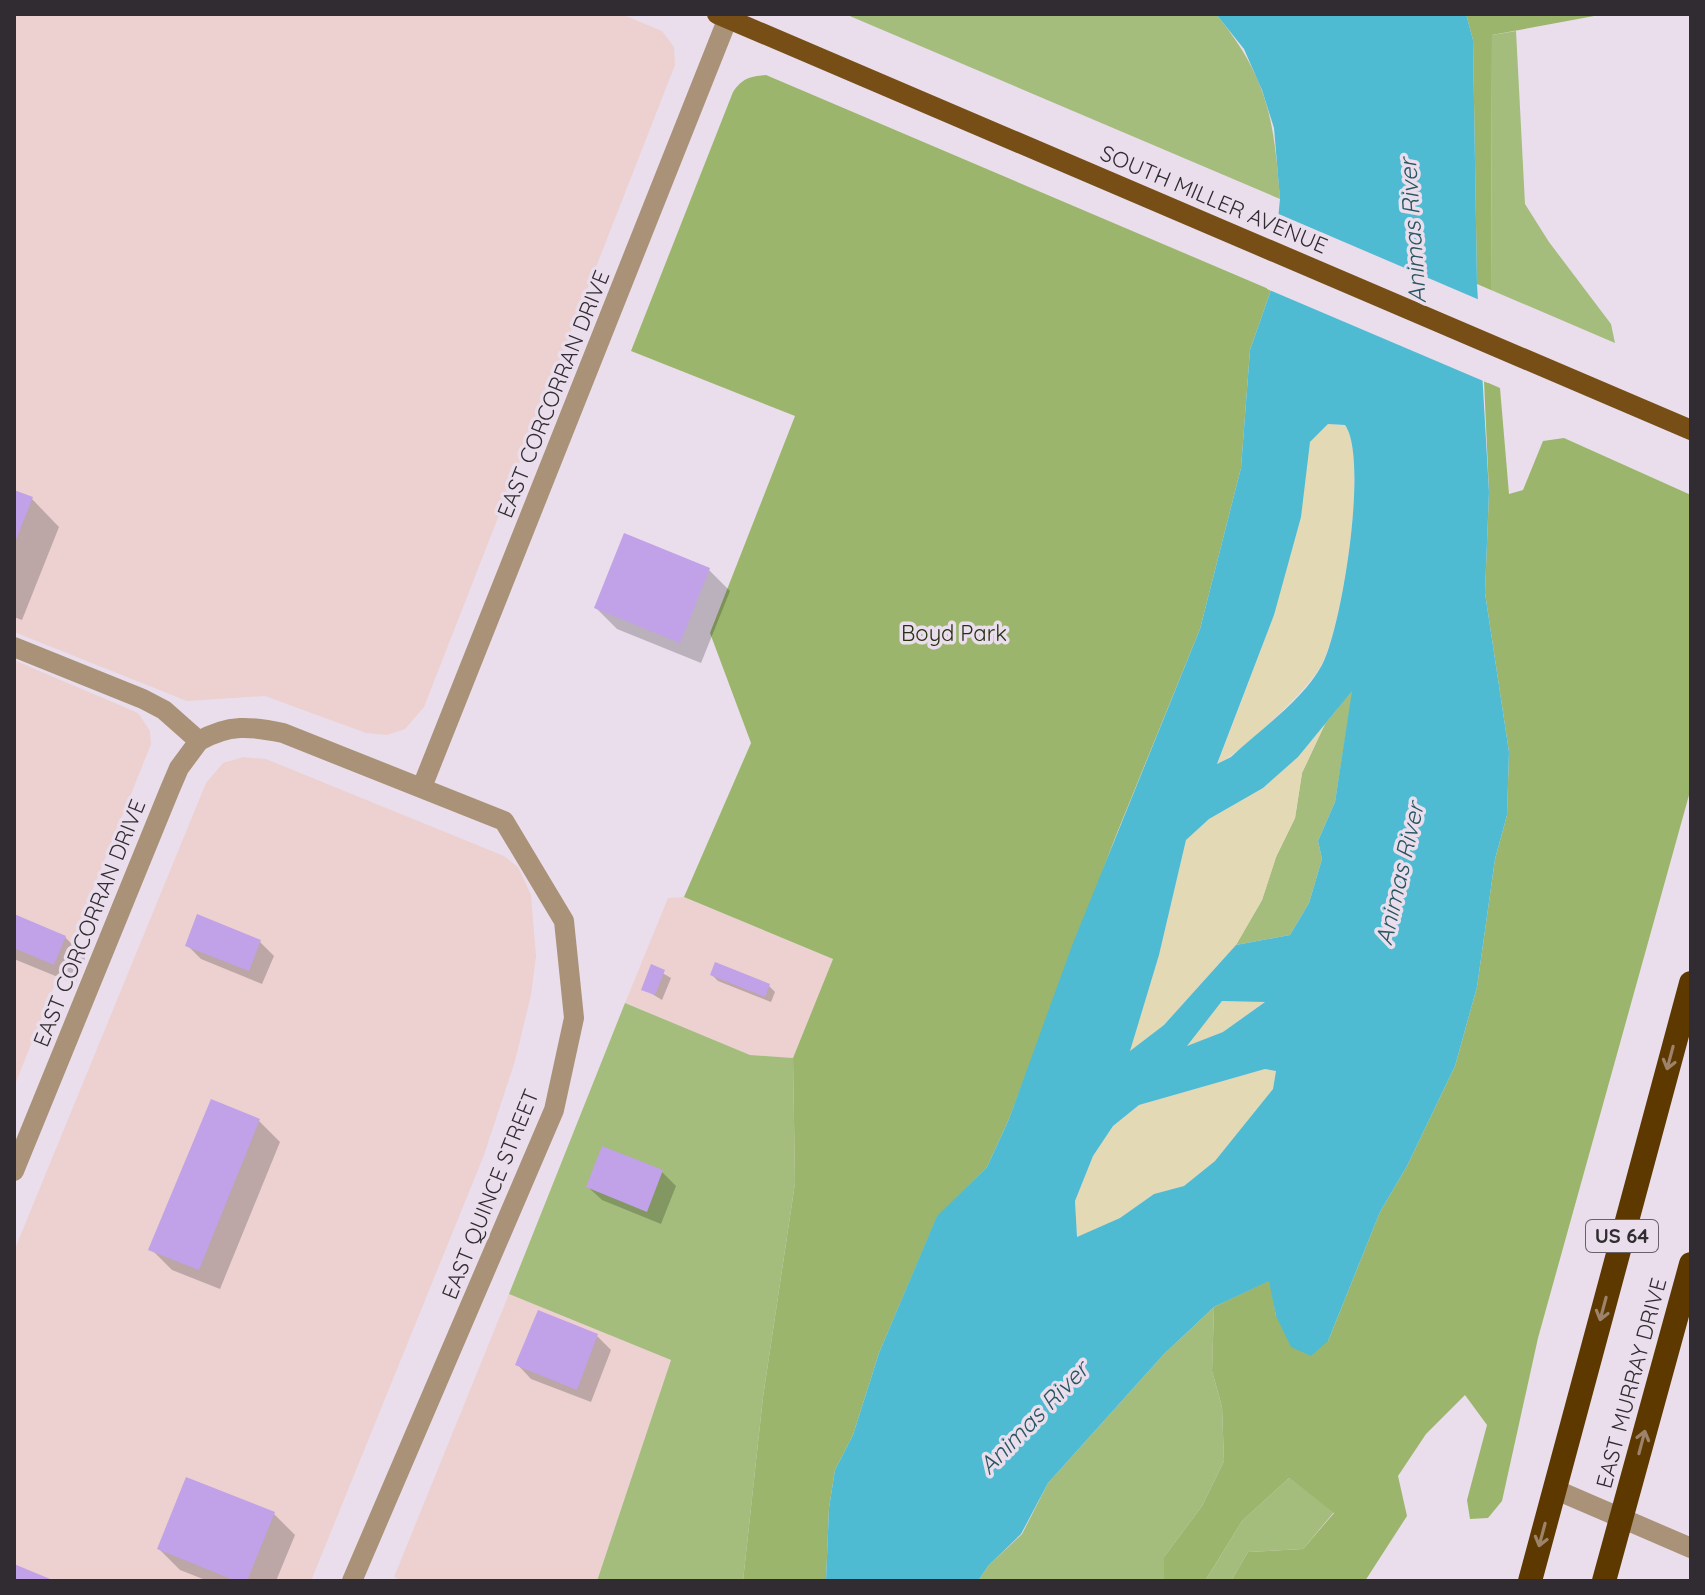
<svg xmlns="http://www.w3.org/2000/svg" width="1705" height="1595" font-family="Quicksand,sans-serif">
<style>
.industrial{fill:#ecd1d0}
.green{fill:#a4bd7c}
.forest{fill:#9bb66c}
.sand{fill:#e3d9b4}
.water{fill:#4ebbd2;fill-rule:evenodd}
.pier{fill:#eadeec}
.shadow{fill:#0003}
.building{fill:#c1a1e7}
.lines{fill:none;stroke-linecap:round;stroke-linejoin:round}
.minor{stroke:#a99277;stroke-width:20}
.major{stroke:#764e16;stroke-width:20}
.highway{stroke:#5d3900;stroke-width:24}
.oneway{stroke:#9c836a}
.labels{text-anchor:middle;stroke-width:7;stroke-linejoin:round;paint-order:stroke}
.shield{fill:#eadeec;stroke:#686169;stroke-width:2}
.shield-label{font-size:20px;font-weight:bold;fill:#312c31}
.street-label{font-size:22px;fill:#312c31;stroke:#eadeec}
.park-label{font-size:22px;fill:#253111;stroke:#eadeec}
.water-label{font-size:24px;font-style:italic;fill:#275660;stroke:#eadeec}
</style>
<rect width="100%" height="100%" fill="#eadeec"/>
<g class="industrial">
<path d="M14,14H621L662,31L674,47L675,65L424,707L405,729L387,735L366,733L265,696L187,701L14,632Z"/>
<path d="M14,660L138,713L150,731L151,744L14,1087Z"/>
<path d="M243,757L266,759L504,856L518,867L531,895L536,956L531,995L515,1061L484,1155L311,1581H14V1251L206,783L223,763Z"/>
<path d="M684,897L833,959L793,1058L750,1055L625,1003L668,898Z"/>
<path d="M509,1294L671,1360L597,1581H403L394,1577Z"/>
</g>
<g class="green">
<path d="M845,14H1216C1268,78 1274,119 1280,199Z"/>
<path d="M1516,31L1525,204L1549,242L1611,324L1615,343L1491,290L1492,35Z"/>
<path d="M1353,689L1335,802L1318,841L1322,859L1309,903L1290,935L1236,945L1262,900L1276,857L1295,818L1302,773L1325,724Z"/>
<path d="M625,1003L750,1055L793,1058L795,1183L763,1397L743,1581H597L671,1360L509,1294Z"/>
<path d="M1214,1307L1212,1371L1222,1407L1224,1461L1202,1506L1164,1557V1581H978L988,1566L1022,1534L1048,1483L1164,1354Z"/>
<path d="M1289,1478L1334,1512L1303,1549L1248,1552L1231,1581H1205L1242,1521Z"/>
</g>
<g class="forest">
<path d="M1466,14H1605L1492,35L1491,290L1477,284L1473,40Z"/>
<path d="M766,75L1271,290L1250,350L1241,468L1200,629L1115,838L1009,1119L987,1167L937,1217L879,1353L853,1435L835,1470L829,1508L826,1581H743L763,1397L795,1183L793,1058L833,959L684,897L751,743L710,633L795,416L631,351L733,92C742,78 751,76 766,75Z"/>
<path d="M1484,381L1500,388L1509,494L1523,490L1543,441L1564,438L1691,495V788L1538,1338L1502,1501L1488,1518L1470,1519L1467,1500L1487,1425L1465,1395L1426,1434L1398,1476L1407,1516L1365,1581H1231L1248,1552L1303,1549L1334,1513L1289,1478L1242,1521L1205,1581H1164V1557L1202,1506L1224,1461L1222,1407L1212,1371L1214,1307L1270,1280L1276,1316L1328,1341L1380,1212L1407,1166L1455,1066L1477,987L1495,859L1507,815L1509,752L1485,593L1489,492Z"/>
</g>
<g class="sand">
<path d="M1328,424L1345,425C1369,459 1342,625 1322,664C1308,691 1243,750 1217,765L1274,615L1310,442Z"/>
<path d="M1325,724L1302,773L1295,818L1276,857L1262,900L1236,945L1164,1025L1129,1052L1159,955L1186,840L1209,819L1263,788L1298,757Z"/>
<path d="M1267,1000L1223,1032L1185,1047L1222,1001Z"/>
<path d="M1265,1069L1276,1071L1273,1089L1215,1161L1184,1186L1154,1194L1120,1218L1077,1238L1075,1201L1093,1156L1113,1126L1139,1105Z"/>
</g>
<path class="water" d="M1216,14H1466L1473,40L1477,284L1489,492L1485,593L1509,752L1507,815L1495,859L1477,987L1455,1066L1407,1166L1380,1212L1328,1341L1311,1356L1291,1347L1276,1316L1269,1281L1214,1307L1164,1354L1048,1483L1021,1534L988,1566L978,1581H826L829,1508L835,1470L853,1435L879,1353L937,1216L987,1167L1009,1119L1073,943L1200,629L1241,468L1250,350L1271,290L1280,199L1274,128L1262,90L1244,49ZM1328,424L1345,425C1369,458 1342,627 1322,665C1303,700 1260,730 1231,757L1217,764L1274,615L1301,517L1310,442ZM1352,691L1335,802L1318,841L1322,859L1309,903L1290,935L1236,945L1164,1025L1130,1051L1159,955L1186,840L1209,819L1263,788L1298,757ZM1222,1001L1265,1002L1223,1032L1187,1046ZM1265,1069L1276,1071L1273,1089L1215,1161L1184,1186L1154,1194L1120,1218L1077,1237L1075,1201L1093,1156L1113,1126L1139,1105Z"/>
<path class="pier" d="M1274,212L1482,301L1488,383L1267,289Z"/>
<g class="shadow">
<path d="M14,492L32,499L59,527L22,620L14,617Z"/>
<path d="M709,570L730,591L701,663L617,629L596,608Z"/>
<path d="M14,916L65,937L85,958L75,984L14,959Z"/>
<path d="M260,942L274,956L262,984L201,959L187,945Z"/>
<path d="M652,967L671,978L662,1000L644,989Z"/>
<path d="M712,975L769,986L775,992L771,1002L718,981Z"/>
<path d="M259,1121L280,1142L220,1289L172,1270L151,1249Z"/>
<path d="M662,1172L676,1186L661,1224L602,1200L588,1187Z"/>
<path d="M539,1312L597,1336L611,1350L591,1402L531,1379L518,1365Z"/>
<path d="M274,1514L295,1535L276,1581H208L180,1570L159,1549Z"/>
</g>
<g class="building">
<path d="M14,490L33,497L14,545Z"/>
<path d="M624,533L710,568L680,643L594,608Z"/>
<path d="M14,914L66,936L54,965L14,948Z"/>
<path d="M197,914L261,940L249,971L185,946Z"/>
<path d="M715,962L770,984L765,997L710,975Z"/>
<path d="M651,964L665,970L655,995L641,990Z"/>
<path d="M211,1099L260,1119L199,1270L148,1250Z"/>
<path d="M602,1146L663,1170L647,1212L586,1187Z"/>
<path d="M538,1310L598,1334L577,1390L515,1365Z"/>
<path d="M186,1477L275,1512L247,1581H236L157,1549Z"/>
<path d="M14,1564L55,1581H14Z"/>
</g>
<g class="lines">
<g class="minor">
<path d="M14,647L143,699L164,710L199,741C229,724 250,726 283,733L504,821L564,921L574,1018L554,1110L352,1581"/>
<path d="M422,787L728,18"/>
<path d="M14,1171L170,789L179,768L199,741"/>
<path d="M1554,1489L1691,1548"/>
</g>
<path class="major" d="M717,14L1691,430"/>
<g class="highway">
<path d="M1530,1581L1691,983"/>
<path d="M1604,1581L1691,1264"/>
</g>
</g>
<defs><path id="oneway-shaft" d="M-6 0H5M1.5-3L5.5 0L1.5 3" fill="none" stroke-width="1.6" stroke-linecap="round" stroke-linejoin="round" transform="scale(2)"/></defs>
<g class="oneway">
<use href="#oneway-shaft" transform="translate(1670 1058) rotate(105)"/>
<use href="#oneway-shaft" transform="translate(1603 1309) rotate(105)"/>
<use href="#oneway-shaft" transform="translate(1642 1442) rotate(-75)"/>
<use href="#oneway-shaft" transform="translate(1542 1535) rotate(105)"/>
</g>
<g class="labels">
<rect class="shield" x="1586" y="1220" width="72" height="32" rx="6"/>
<g class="shield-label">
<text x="1622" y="1243">US 64</text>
</g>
<g class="street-label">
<text transform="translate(1214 199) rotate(23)" y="8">SOUTH MILLER AVENUE</text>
<text transform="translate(553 394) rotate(-68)" y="8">EAST CORCORRAN DRIVE</text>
<text transform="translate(89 923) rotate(-68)" y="8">EAST CORCORRAN DRIVE</text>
<text transform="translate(490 1194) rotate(-68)" y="8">EAST QUINCE STREET</text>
<text transform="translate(1631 1383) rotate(-75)" y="8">EAST MURRAY DRIVE</text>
</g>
<g class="park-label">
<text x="954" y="641">Boyd Park</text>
</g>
<g class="water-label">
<text transform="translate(1413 231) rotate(-94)" y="8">Animas River</text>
<text transform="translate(1400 874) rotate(-77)" y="8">Animas River</text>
<text transform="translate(1034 1418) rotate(-46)" y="8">Animas River</text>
</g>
</g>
<rect width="1705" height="1595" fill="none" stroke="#312c31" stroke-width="32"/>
</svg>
